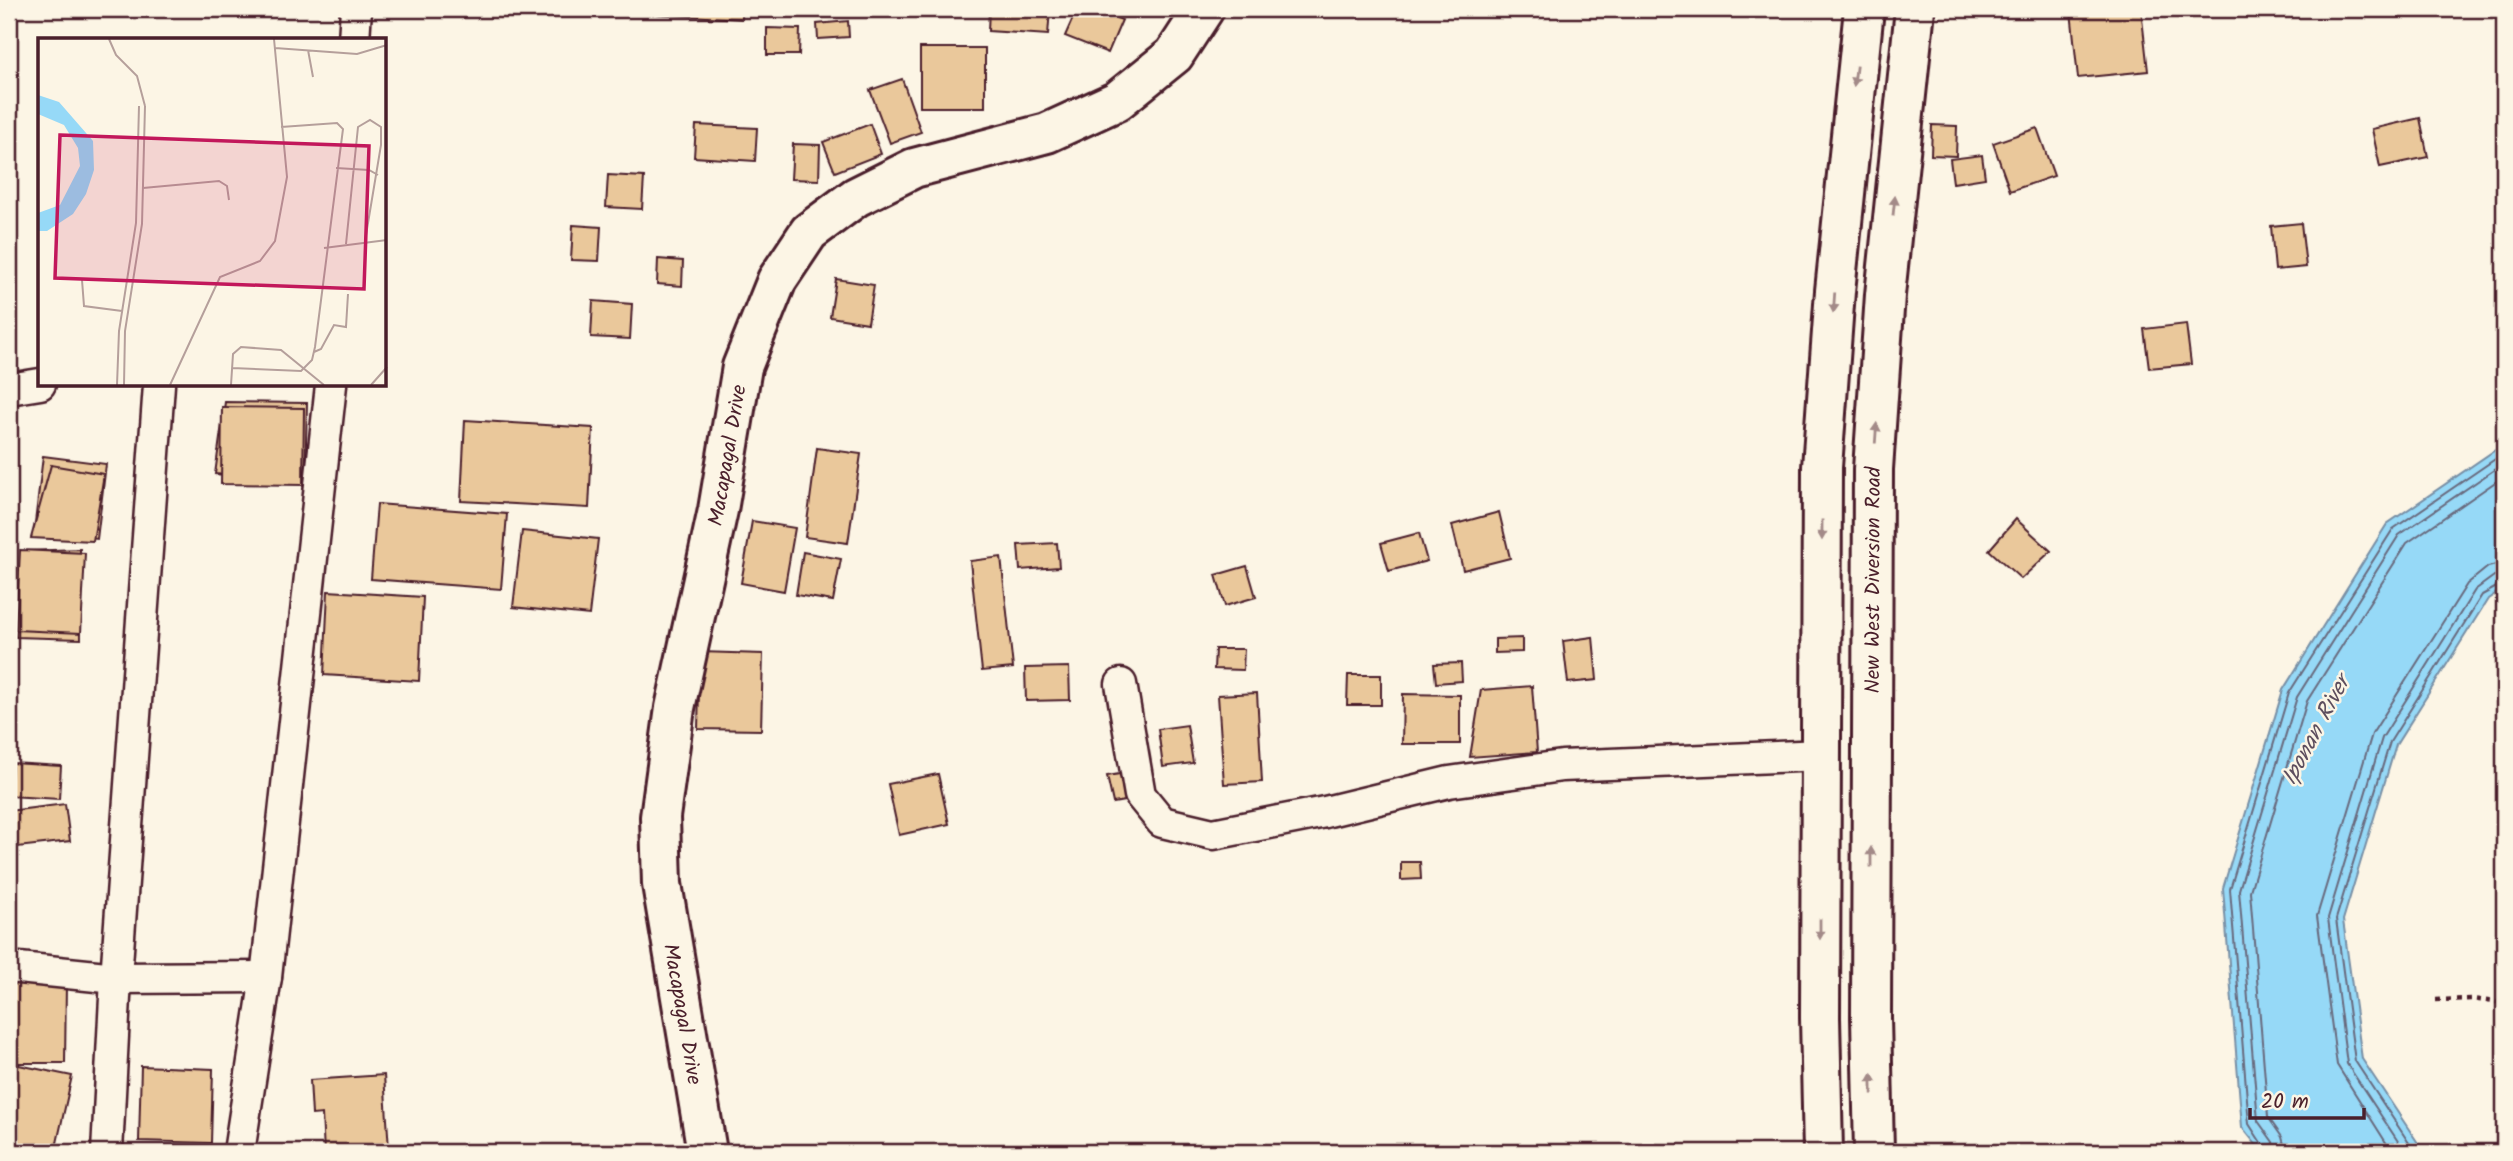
<svg xmlns="http://www.w3.org/2000/svg" width="2513" height="1161" font-family="Kalam,sans-serif">
<style>
.water{fill:#96d9f7;stroke:#788fa5;stroke-width:2}
.lines{fill:none;stroke-linecap:round;stroke-linejoin:round}
.shore{stroke:#68697d;stroke-width:2}
.building{fill:#eac89b;stroke:#4a1f2b;stroke-width:2}
.street-casing{stroke:#4a1f2b;stroke-width:35}
.secondary-casing{stroke:#4a1f2b;stroke-width:44}
.path{stroke:#4a1f2b;stroke-width:4.5;stroke-dasharray:5 5;stroke-linecap:butt}
.street{stroke:#fcf5e5;stroke-width:30}
.secondary{stroke:#fcf5e5;stroke-width:38}
.oneway{fill:#a38a88}
.labels{text-anchor:middle;stroke-width:5;stroke-linejoin:round;paint-order:stroke}
.street-label{font-size:21px;fill:#4a1f2b;stroke:#fcf5e5}
.water-label{font-size:23px;font-style:italic;fill:#5d4e5e;stroke:#fcf5e5}
.inset-road{fill:none;stroke:#b59f9b;stroke-width:2}
.view{fill:#c2185b;fill-opacity:0.15;stroke:#c2185b;stroke-width:3.5}
.inset-edge{fill:none;stroke:#4a1f2b;stroke-width:3.5}
</style>
<rect width="100%" height="100%" fill="#fcf5e5"/>
<filter id="ink" filterUnits="userSpaceOnUse"><feTurbulence type="fractalNoise" baseFrequency=".0143" numOctaves="2"/><feDisplacementMap in="SourceGraphic" scale="14" xChannelSelector="R" yChannelSelector="G"/><feConvolveMatrix kernelMatrix="1 2 1 2 8 2 1 2 1" color-interpolation-filters="sRGB"/></filter>
<g filter="url(#ink)">
<path class="water" d="M2504,444V588L2488,599L2396,745L2343,920L2362,1059L2424,1152H2262L2242,1127L2223,888L2283,690L2387,524Z"/>
<g class="lines">
<g class="shore">
<path d="M2267,1152L2249,1124L2230,889L2289,693L2393,529L2504,453"/>
<path d="M2275,1152L2273,1142L2258,1121L2239,890L2297,697L2399,535L2504,463"/>
<path d="M2286,1152L2282,1137L2268,1117L2250,891L2307,701L2407,543L2504,476"/>
<path d="M2392,1152L2337,1065L2317,916L2372,734L2467,584L2488,567L2504,563"/>
<path d="M2405,1152L2347,1064L2328,918L2382,738L2475,590L2494,576L2504,574"/>
<path d="M2415,1152L2355,1061L2336,919L2390,742L2482,595L2504,583"/>
</g>
</g>
<g class="building">
<path d="M653,9H742V19L652,14Z"/>
<path d="M989,9H1050L1048,35L988,31Z"/>
<path d="M1077,9H1095L1122,20L1108,53L1065,36Z"/>
<path d="M2094,9H2141L2148,71L2078,78L2071,11Z"/>
<path d="M848,21L849,37L818,39L817,24Z"/>
<path d="M767,28L800,29L799,55H767Z"/>
<rect x="920" y="48" width="65" height="59"/>
<path d="M902,79L921,132L890,143L870,90Z"/>
<path d="M2420,118L2428,157L2380,167L2372,129Z"/>
<path d="M870,124L881,154L835,172L823,142Z"/>
<path d="M696,125L757,128L755,161L694,157Z"/>
<path d="M1932,125L1957,126L1956,156L1931,155Z"/>
<path d="M2037,128L2054,176L2010,191L1993,143Z"/>
<path d="M793,144L820,145L819,180L791,179Z"/>
<path d="M1982,155L1985,178L1953,183L1950,159Z"/>
<path d="M608,175L644,177L642,209L606,207Z"/>
<path d="M2301,223L2306,267L2275,270L2271,226Z"/>
<path d="M573,225L601,227L599,261L571,260Z"/>
<path d="M658,259L683,261L682,286L657,284Z"/>
<path d="M836,279L874,285L868,323L830,317Z"/>
<path d="M593,301L632,304L630,339L591,337Z"/>
<path d="M2186,324L2191,364L2149,368L2144,329Z"/>
<path d="M225,402L307,403L305,482L215,474Z"/>
<path d="M222,407L304,408L303,485L221,484Z"/>
<path d="M465,420L593,428L589,508L461,501Z"/>
<path d="M817,448L861,454L848,543L805,537Z"/>
<path d="M43,456L106,464L97,539L34,531Z"/>
<path d="M51,465L104,474L93,541L31,538Z"/>
<path d="M377,504L507,514L501,589L371,579Z"/>
<path d="M1499,512L1510,558L1463,570L1452,525Z"/>
<path d="M2016,519L2051,551L2021,579L1989,550Z"/>
<path d="M752,521L795,528L784,591L741,583Z"/>
<path d="M522,531L598,539L589,615L513,607Z"/>
<path d="M1419,533L1427,561L1389,571L1381,543Z"/>
<path d="M1057,543L1059,567L1020,570L1018,545Z"/>
<path d="M80,549L81,639L16,637L23,551Z"/>
<path d="M20,550L85,553L81,633L16,630Z"/>
<path d="M803,552L841,559L833,601L796,595Z"/>
<path d="M1001,557L1013,668L982,671L970,561Z"/>
<path d="M1247,566L1256,597L1225,606L1216,575Z"/>
<path d="M328,591L423,597L419,681L324,675Z"/>
<path d="M1593,637L1597,680L1568,683L1563,641Z"/>
<path d="M1522,638V652L1495,653V639Z"/>
<path d="M1215,649H1244L1243,670L1214,669Z"/>
<path d="M700,652L763,654L761,730L698,729Z"/>
<path d="M1461,663L1462,681L1436,683L1434,664Z"/>
<path d="M1069,667L1070,700L1026,701L1025,668Z"/>
<path d="M1348,675H1381V705H1347Z"/>
<path d="M1532,686L1537,752L1470,757L1481,690Z"/>
<path d="M1257,693L1262,782L1224,784L1218,695Z"/>
<path d="M1403,694L1460,695V744H1402Z"/>
<path d="M1187,725L1193,763L1163,767L1158,729Z"/>
<path d="M12,763L61,766L59,799L10,796Z"/>
<path d="M938,774L949,824L899,835L888,784Z"/>
<path d="M1120,774L1125,801L1113,803L1107,776Z"/>
<path d="M65,804L70,841L9,848V811Z"/>
<path d="M1401,862H1420L1421,879L1401,880Z"/>
<path d="M9,983H66L65,1063H9Z"/>
<path d="M9,1063L72,1076L55,1152H9Z"/>
<path d="M141,1066L213,1069L211,1143L139,1141Z"/>
<path d="M384,1075L389,1149L324,1152L322,1114L312,1115L310,1080Z"/>
</g>
<g class="lines">
<g class="street-casing">
<g id="street">
<path d="M354,40L356,9"/>
<path d="M9,389L40,384"/>
<path d="M1121,684L1140,795L1162,822L1213,834L1325,812L1449,782L1562,766L1821,755"/>
<path d="M9,967L116,978L266,977"/>
<path d="M107,1152L116,978L159,385"/>
<path d="M239,1152L266,977L331,385"/>
</g>
</g>
<g class="secondary-casing">
<g id="secondary">
<path id="s1" d="M707,1152L662,884L660,817L675,708L718,510L742,367L777,280L809,232L856,197L914,168L1047,133L1117,101L1174,55L1204,9"/>
<path d="M1823,1152L1820,1018L1822,467L1835,291L1864,9"/>
<path id="s2" d="M1874,1152L1871,1018L1873,469L1885,295L1915,9"/>
</g>
</g>
<path class="path" d="M2436,1000L2471,999L2504,1003"/>
<use href="#street" class="street"/>
<use href="#secondary" class="secondary"/>
</g>
<defs><path id="oneway-solid" d="M-6-.8H1V-3.2L6.5 0L1 3.2V.8H-6Z" transform="scale(1.75)"/></defs>
<g class="oneway">
<use href="#oneway-solid" transform="translate(1855 76) rotate(97)"/>
<use href="#oneway-solid" transform="translate(1894 206) rotate(-84)"/>
<use href="#oneway-solid" transform="translate(1834 303) rotate(94)"/>
<use href="#oneway-solid" transform="translate(1876 433) rotate(-86)"/>
<use href="#oneway-solid" transform="translate(1822 530) rotate(90)"/>
<use href="#oneway-solid" transform="translate(1871 857) rotate(-90)"/>
<use href="#oneway-solid" transform="translate(1820 929) rotate(90)"/>
<use href="#oneway-solid" transform="translate(1872 1084) rotate(-91)"/>
</g>
</g>
<g class="labels">
<g class="street-label">
<text dy="7" stroke="none"><textPath href="#s1" startOffset="707">Macapagal Drive</textPath></text>
<text dy="7" stroke="none"><textPath href="#s2" startOffset="572">New West Diversion Road</textPath></text>
<text transform="translate(683 1014) rotate(80)" y="7">Macapagal Drive</text>
</g>
<g class="water-label">
<text transform="translate(2315 730) rotate(-62)" y="8">Iponan River</text>
</g>
</g>
<g transform="translate(38 38)">
<rect width="348" height="348" fill="#fcf5e5"/>
<path d="M0,57L21,64L55,103L56,132L48,156L35,176L9,193H0V175L22,167L42,128L40,110L26,87L0,76Z" fill="#96d9f7"/>
<path class="inset-road" d="M71,1L78,17L99,38L107,68M237,10L319,16L349,7M270,12L275,39M298,130L331,132L340,137M105,150L181,143L189,148L191,162M308,206L320,89L332,82L343,89V107L327,203M286,210L349,202M44,242L46,268L84,273M276,314L283,311L296,287L308,289L310,256M194,330L263,333L274,322L277,309L305,91L299,85L243,89M79,347L81,293L98,185L101,68M86,347L87,293L104,186L107,68M132,347L182,239L222,223L237,203L249,139L236,1M193,347L195,316L203,309L243,312L286,347M333,347L349,329"/>
<path class="view" d="M22,97L331,108L326,251L17,240Z"/>
<rect width="348" height="348" class="inset-edge"/>
</g>
<rect width="2513" height="1161" fill="none" stroke="#fcf5e5" stroke-width="35"/>
<rect x="18" y="18" width="2478" height="1126" fill="none" stroke="#4a1f2b" stroke-width="2.5" filter="url(#ink)"/>
<path d="M2250 1108v10h114v-10" fill="none" stroke="#4a1f2b" stroke-width="3.5"/>
<text x="2261" y="1108" font-size="21" fill="#4a1f2b" stroke="#fcf5e5" stroke-width="5" paint-order="stroke">20 m</text>
</svg>
